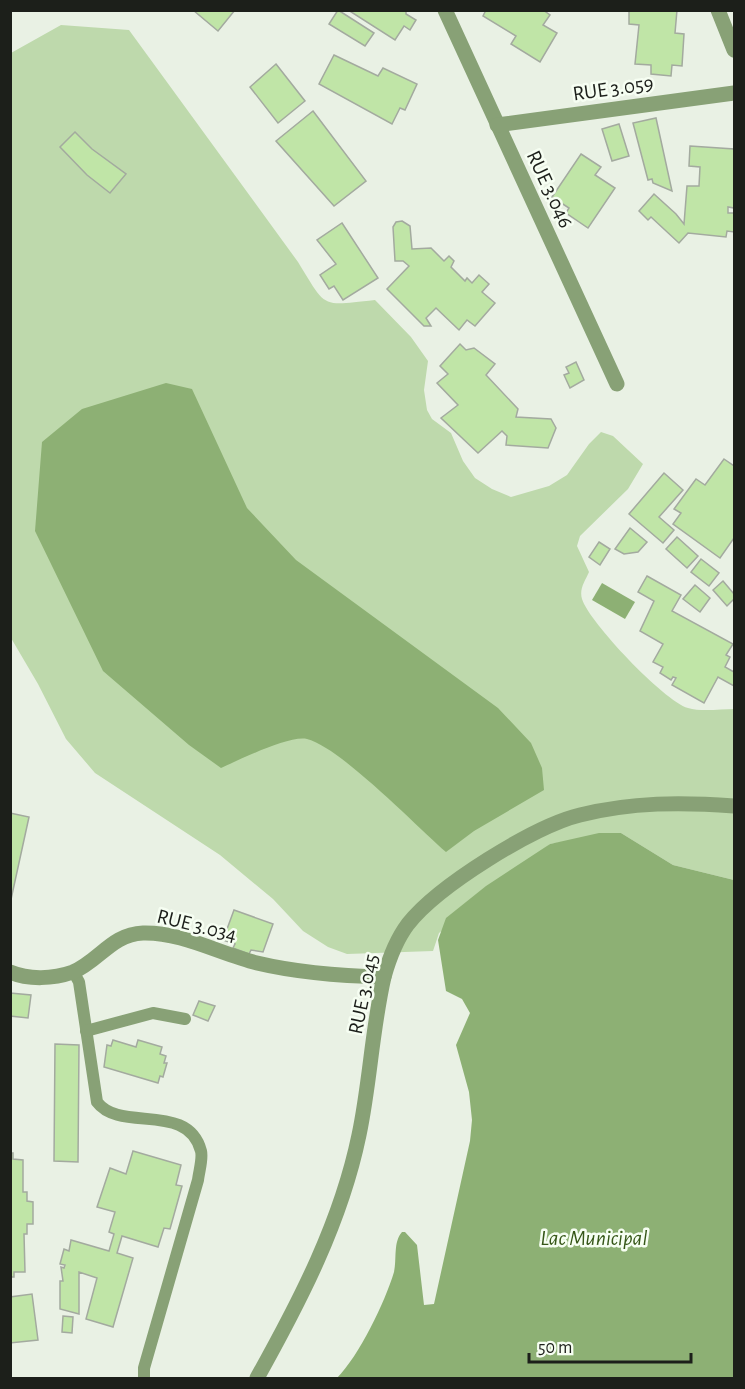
<svg xmlns="http://www.w3.org/2000/svg" width="745" height="1389" font-family="'Alegreya Sans',sans-serif">
<style>
.green{fill:#bed9ac}
.water{fill:#8db074}
.building{fill:#c0e5a7;stroke:#a3aa9f;stroke-width:1.5}
.lines{fill:none;stroke-linecap:round;stroke-linejoin:round}
.service{stroke:#88a176;stroke-width:12}
.minor{stroke:#88a176;stroke-width:15}
.labels{text-anchor:middle;stroke-width:5;stroke-linejoin:round;paint-order:stroke}
.street-label{font-size:21px;fill:#1c1f1a;stroke:#f6fef2}
.water-label{font-size:22px;font-style:italic;fill:#355617;stroke:#f6fef2}
</style>
<rect width="100%" height="100%" fill="#e9f1e4"/>
<path class="green" d="M61,25L129,30L298,262C327,309 320,306 375,300L411,337L428,361L424,390L427,410L432,419L451,433L463,461L475,478L492,489L511,497L549,486L567,475L589,444L601,432L613,436L643,464L628,489L580,536L577,546L589,572C585,581 579,589 582,599C589,622 664,701 688,708C701,712 721,709 734,709V880L673,865L621,833L550,844L439,933L433,951L347,954L328,947L303,931L273,899L220,855L95,773L66,739L38,684L11,638V53Z"/>
<g class="water">
<path d="M166,383L192,389L247,508L296,560L498,708L531,743L542,768L544,790L474,831L446,852C417,827 340,747 307,739C289,735 239,760 221,768L189,745L103,671L35,531L42,442L82,409Z"/>
<path d="M602,583L635,602L625,619L592,600Z"/>
<path d="M599,833H621L673,865L734,880V1378H337C359,1356 385,1302 394,1272C397,1259 393,1242 402,1232H405L417,1245L424,1305L434,1304L470,1141L472,1120L469,1092L456,1045L470,1013L462,999L446,991L438,940L446,918L486,886L550,844Z"/>
</g>
<g class="building">
<path d="M193,10H235L218,31Z"/>
<path d="M338,10L374,33L365,46L329,24Z"/>
<path d="M348,10H406V14L416,20L410,30L404,26L395,40Z"/>
<path d="M486,10H543L550,15L543,25L557,33L540,62L511,44L516,36L483,16Z"/>
<path d="M629,10H677L675,33L684,34L682,66L672,65L671,76L651,74V65L635,64L639,25L629,24Z"/>
<path d="M334,55L378,76L383,68L417,84L405,110L400,108L392,124L319,84Z"/>
<path d="M276,64L305,101L278,123L250,87Z"/>
<path d="M313,111L366,181L334,206L276,141Z"/>
<path d="M656,118L672,191L653,183L652,179L648,180L633,123Z"/>
<path d="M619,124L629,156L612,161L602,129Z"/>
<path d="M75,132L92,149L126,174L110,193L87,175L60,147Z"/>
<path d="M690,146L734,149V208L728,207V213H734V232L727,231L726,237L688,233L679,243L651,217L648,220L639,211L654,194L676,214L684,224L687,186H699L700,167L689,166Z"/>
<path d="M581,154L601,167L595,175L615,188L588,228L566,213L569,208L552,197Z"/>
<path d="M402,221L410,226L412,249L431,248L444,261L449,256L454,261L451,267L465,281L467,278L472,283L479,275L489,284L482,292L495,303L475,326L467,320L459,330L436,308L426,318L431,326H424L387,289L409,266L403,261H395L393,227L396,222Z"/>
<path d="M342,223L378,278L343,300L334,286L329,289L320,275L336,264L317,240Z"/>
<path d="M460,344L466,350L474,348L495,364L486,375L518,409L516,417L551,419L556,428L548,448L506,445L507,436L502,431L478,453L441,418L458,405L437,383L448,374L440,366Z"/>
<path d="M576,362L584,380L570,388L564,375L569,373L566,367Z"/>
<path d="M724,459L734,466V538L720,558L673,524L681,513L674,509L696,479L705,485Z"/>
<path d="M664,473L683,490L659,517L674,530L663,543L629,514Z"/>
<path d="M630,528L647,542L638,552L624,554L615,549Z"/>
<path d="M677,537L698,556L687,568L666,549Z"/>
<path d="M599,542L610,549L600,565L589,557Z"/>
<path d="M701,559L719,573L709,586L691,572Z"/>
<path d="M647,576L681,595L672,611L733,644L726,655L730,657L725,667L734,672V686L718,677L704,703L672,685L676,678L673,677L671,680L660,673L663,667L653,662L663,644L640,631L654,601L638,592Z"/>
<path d="M723,581L734,594V599L727,606L713,590Z"/>
<path d="M695,585L710,598L700,612L683,599Z"/>
<path d="M10,813L29,817L10,904Z"/>
<path d="M234,910L273,924L263,952L251,950L249,954L233,948L235,944L223,940Z"/>
<path d="M10,993L31,995L28,1018L10,1016Z"/>
<path d="M199,1001L215,1006L208,1021L193,1015Z"/>
<path d="M113,1040L136,1047L138,1040L162,1047L160,1054L166,1056L164,1063H167L163,1077L160,1076L158,1083L104,1067L107,1045L111,1046Z"/>
<path d="M55,1044L79,1045L78,1162L54,1161Z"/>
<path d="M133,1151L181,1165L176,1185L182,1186L170,1229L164,1228L158,1247L122,1236L117,1253L133,1258L113,1327L86,1319L97,1278L79,1272V1314L60,1309V1281H63L61,1267L64,1268L65,1265L60,1264L64,1249L69,1251L71,1240L109,1251L114,1234L109,1232L115,1212L97,1207L110,1168L126,1174Z"/>
<path d="M10,1153H13V1159L23,1160V1192H27V1201L33,1202V1224H27V1234H24L25,1272H14V1277H10Z"/>
<path d="M32,1294L38,1340L10,1343V1297Z"/>
<path d="M63,1316L73,1317L72,1333L62,1332Z"/>
</g>
<g class="lines">
<g class="service">
<path d="M73,971L79,982L97,1102C120,1133 188,1101 201,1151C203,1159 199,1171 198,1180L144,1368V1378"/>
<path d="M86,1031L153,1013L185,1019"/>
</g>
<g class="minor">
<path d="M445,10L617,384"/>
<path d="M718,10L734,50"/>
<path d="M497,125L734,93"/>
<path d="M10,972C29,980 53,979 73,972C99,961 112,934 143,933C182,932 220,954 257,963C299,973 341,976 384,977"/>
<path d="M257,1378C300,1301 341,1222 359,1135C370,1083 372,1029 384,977C389,959 396,940 408,924C438,886 534,826 580,815C632,802 682,802 734,806"/>
</g>
</g>
<g class="labels">
<g class="street-label">
<text transform="translate(613 88) rotate(-8)" y="7">RUE 3.059</text>
<text transform="translate(550 189) rotate(65)" y="7">RUE 3.046</text>
<text transform="translate(197 925) rotate(14)" y="7">RUE 3.034</text>
<text transform="translate(363 994) rotate(-78)" y="7">RUE 3.045</text>
</g>
<g class="water-label">
<text x="594" y="1245">Lac Municipal</text>
</g>
</g>
<rect width="745" height="1389" fill="none" stroke="#1c1f1a" stroke-width="24"/>
<path d="M529 1353v9h162v-9" fill="none" stroke="#1c1f1a" stroke-width="3"/>
<text x="538" y="1353" font-size="18" fill="#1c1f1a" stroke="#f6fef2" stroke-width="4.5" paint-order="stroke">50 m</text>
</svg>
